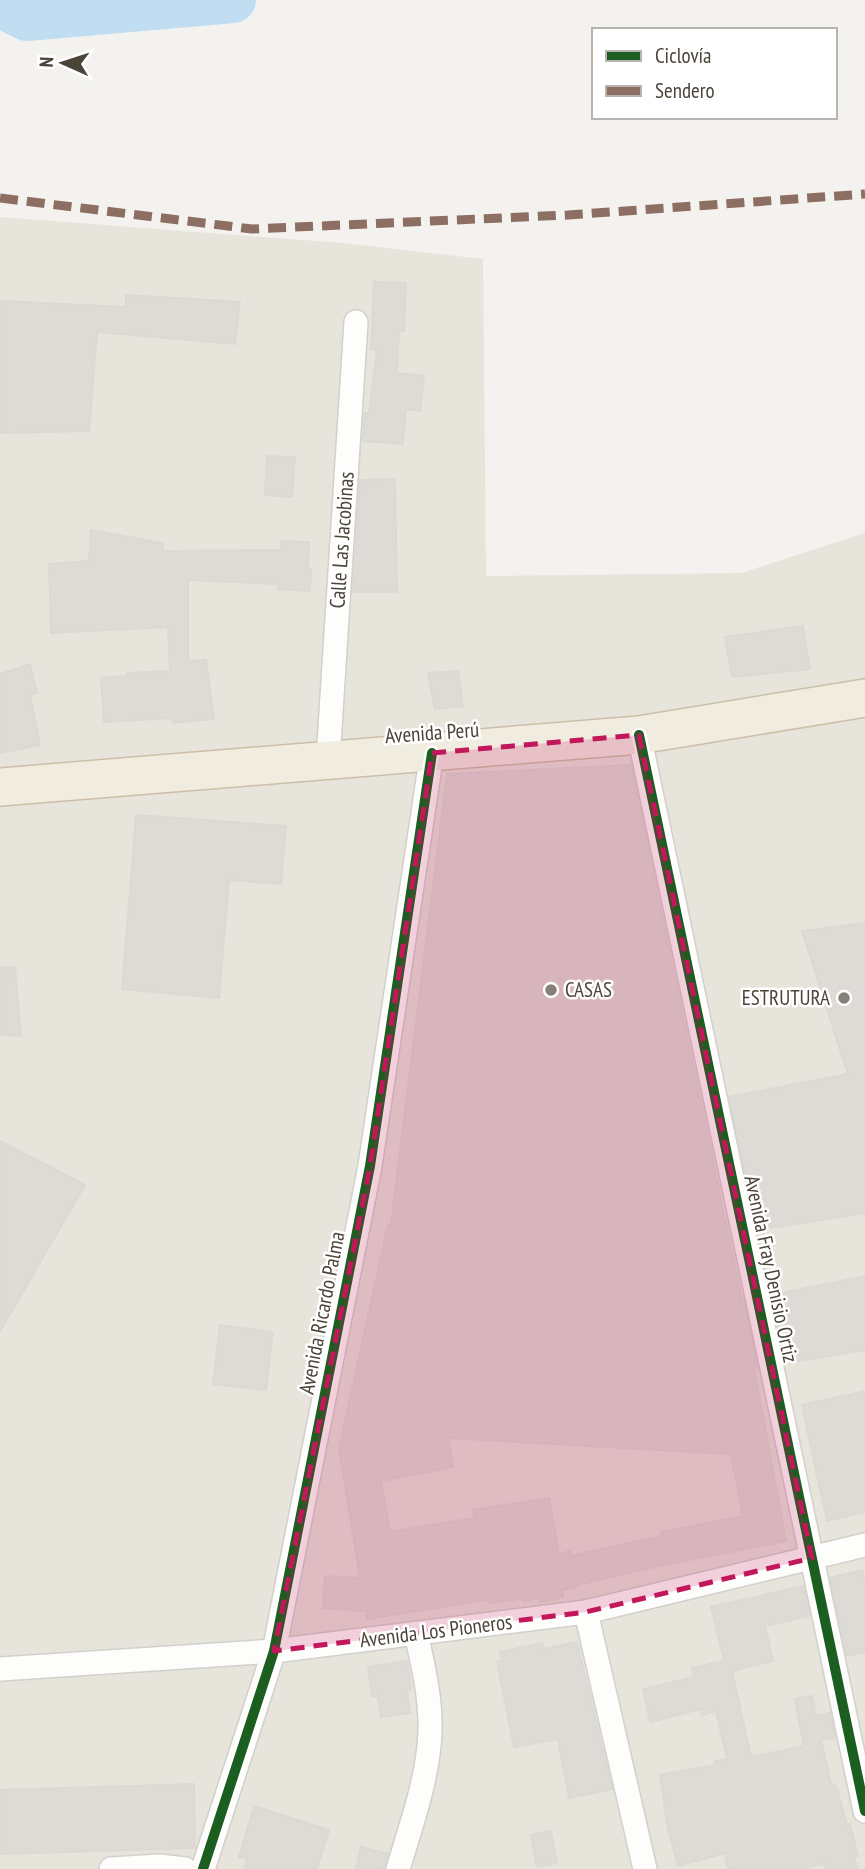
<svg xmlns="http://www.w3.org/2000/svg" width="865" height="1869" font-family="'PT Sans Narrow',sans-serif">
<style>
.residential{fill:#e7e4dc}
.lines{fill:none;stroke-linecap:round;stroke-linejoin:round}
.river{stroke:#c0ddf1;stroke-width:46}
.building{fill:#dedbd6;stroke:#dcd9d4;stroke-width:2;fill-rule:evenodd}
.minor-casing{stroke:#d2d0cb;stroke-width:26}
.trunk-casing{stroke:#ccbfa9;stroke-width:40}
.minor{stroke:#fdfdfc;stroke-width:23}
.trunk{stroke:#f0ece0;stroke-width:37}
.quiet{stroke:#8d6e63;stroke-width:9;stroke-dasharray:18 9;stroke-linecap:butt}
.cycleway-casing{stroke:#fff;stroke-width:15}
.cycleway{stroke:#1b5e20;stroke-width:10}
.marked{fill:#c2185b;fill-opacity:0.2;stroke:#c2185b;stroke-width:5;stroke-dasharray:14 9;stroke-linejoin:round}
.poi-dot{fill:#868178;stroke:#fff;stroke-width:2.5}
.labels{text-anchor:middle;stroke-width:5;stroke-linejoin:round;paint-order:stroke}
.street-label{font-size:21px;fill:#4b4439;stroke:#fff}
.poi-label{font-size:21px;fill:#4b4439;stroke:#fff;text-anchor:start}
</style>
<rect width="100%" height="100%" fill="#f4f2ee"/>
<path class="residential" d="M0,217L343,243L483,259L486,576L741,573L865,533V1869H0Z"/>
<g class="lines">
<path class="river" d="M0,5L27,18L233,0"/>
</g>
<g class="building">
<path d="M374,282L406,283L404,331H399L397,373L424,376L420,411L406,409L403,444L363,441L365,413H369L377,350L371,349Z"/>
<path d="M126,295L240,302L235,344L97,332L89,431L0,433V301L126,307Z"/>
<path d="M267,456L295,457L292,497L265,495Z"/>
<path d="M395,479L397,592H353L360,480Z"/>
<path d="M91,530L162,543L163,551L281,550V541L309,542L308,569L311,570L310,591L278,589L279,584L188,580V661L206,660L214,719L173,723L172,718L104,722L101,678L127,676V673L170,671L168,627L51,633L49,564L89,561Z"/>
<path d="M803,626L810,669L732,677L725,637Z"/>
<path d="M30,664L37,693L30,695L40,745L0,753V674Z"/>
<path d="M458,671L463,706L435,709L428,673Z"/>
<path d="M631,765L742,1301H744L758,1367L754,1368L786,1541L654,1567L576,1585L577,1587L562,1590L563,1597L540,1602L539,1598L523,1601L522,1598L490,1603L489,1599L367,1619L366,1611L323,1608L325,1576L360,1578L339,1449L388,1225H391L447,774ZM448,1438L731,1454L743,1516L661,1532L662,1536L571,1556L570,1551L559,1554L549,1498L473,1510L475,1518L390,1532L381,1481L453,1467Z"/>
<path d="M136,815L286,826L281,884L229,880L219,998L122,989Z"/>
<path d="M865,923V1213L757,1230L729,1097L848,1074L802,931Z"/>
<path d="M15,967L21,1036L0,1035V968Z"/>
<path d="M0,1141L85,1185L0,1331Z"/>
<path d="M865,1276V1350L785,1363L771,1295Z"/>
<path d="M220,1325L273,1332L266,1390L213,1384Z"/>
<path d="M865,1391V1512L827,1521L802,1405Z"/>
<path d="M862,1570L865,1584V1652L847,1656L830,1578Z"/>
<path d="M803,1586L810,1616L765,1626L773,1661L732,1671L751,1757L804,1746L795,1699L812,1696L816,1716L830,1713L835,1738L821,1740L831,1783L836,1786L847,1825L850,1824L858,1856L854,1857L857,1869H825L824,1863L800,1869H728L725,1853L678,1866L668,1829L660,1775L716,1765L715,1761L727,1759L716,1711L702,1715L701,1709L650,1722L643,1689L694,1677L692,1668L724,1661L711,1607Z"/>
<path d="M577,1642L612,1789L569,1798L558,1739L514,1747L497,1662L502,1661L500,1652L542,1643L544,1649Z"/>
<path d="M407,1661L411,1689L407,1690L410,1713L381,1717L378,1696H372L368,1667Z"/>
<path d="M194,1784L195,1848L0,1854V1790Z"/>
<path d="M254,1806L329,1830L317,1869H244L247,1859L239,1857Z"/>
<path d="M551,1831L557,1863L537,1867L531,1835Z"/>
<path d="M361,1847L388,1854L384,1869H356Z"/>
</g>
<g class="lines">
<g class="minor-casing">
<g id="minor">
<path d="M639,735L865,1811"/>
<path d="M328,759L356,322"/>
<path d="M586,1612L645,1869"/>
<path d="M0,1669L274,1651L586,1612L865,1545"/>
<path d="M111,1869L159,1866L185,1869"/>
<path d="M203,1869L274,1651L370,1166L432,753"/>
<path d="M398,1869C411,1826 429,1775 430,1731C431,1698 423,1665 416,1633"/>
</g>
</g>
<g class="trunk-casing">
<path id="trunk" d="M0,787L639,735L865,698"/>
</g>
<use href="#minor" class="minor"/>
<use href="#trunk" class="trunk"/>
<path class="quiet" d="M0,198L252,229L568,215L865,194"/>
<g class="cycleway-casing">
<g id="cycleway">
<path d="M639,735L865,1811"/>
<path d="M203,1869L274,1651L370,1166L432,753"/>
</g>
</g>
<use href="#cycleway" class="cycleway"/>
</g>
<path class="marked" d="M639,735L812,1558L586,1612L274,1651L370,1166L432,753Z"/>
<g class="poi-dot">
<circle cx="551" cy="990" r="7"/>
<circle cx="844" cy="998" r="7"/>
</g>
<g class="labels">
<g class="street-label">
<text transform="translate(342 540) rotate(-86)" y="7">Calle Las Jacobinas</text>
<text transform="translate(432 733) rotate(-4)" y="7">Avenida Perú</text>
<text transform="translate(771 1269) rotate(78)" y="7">Avenida Fray Denisio Ortiz</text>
<text transform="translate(322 1313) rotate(-79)" y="7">Avenida Ricardo Palma</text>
<text transform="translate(436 1631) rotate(-7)" y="7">Avenida Los Pioneros</text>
</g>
<g class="poi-label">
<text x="565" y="997">CASAS</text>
<text x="830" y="1005" text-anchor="end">ESTRUTURA</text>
</g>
</g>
<rect x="592" y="28" width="245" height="91" fill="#ffffff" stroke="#b7b4b0" stroke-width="2"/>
<rect x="606" y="51" width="35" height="10" fill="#1b5e20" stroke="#b7b4b0" stroke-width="2"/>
<text x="655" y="63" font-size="21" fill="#4b4439">Ciclovía</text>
<rect x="606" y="86" width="35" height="10" fill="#8d6e63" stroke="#b7b4b0" stroke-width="2"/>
<text x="655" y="98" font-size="21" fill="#4b4439">Sendero</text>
<g transform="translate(63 63) rotate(273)" stroke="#ffffff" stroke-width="5" paint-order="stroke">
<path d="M0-5L12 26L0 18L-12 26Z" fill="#4b4439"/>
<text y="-10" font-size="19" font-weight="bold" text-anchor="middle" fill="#4b4439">N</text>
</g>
</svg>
